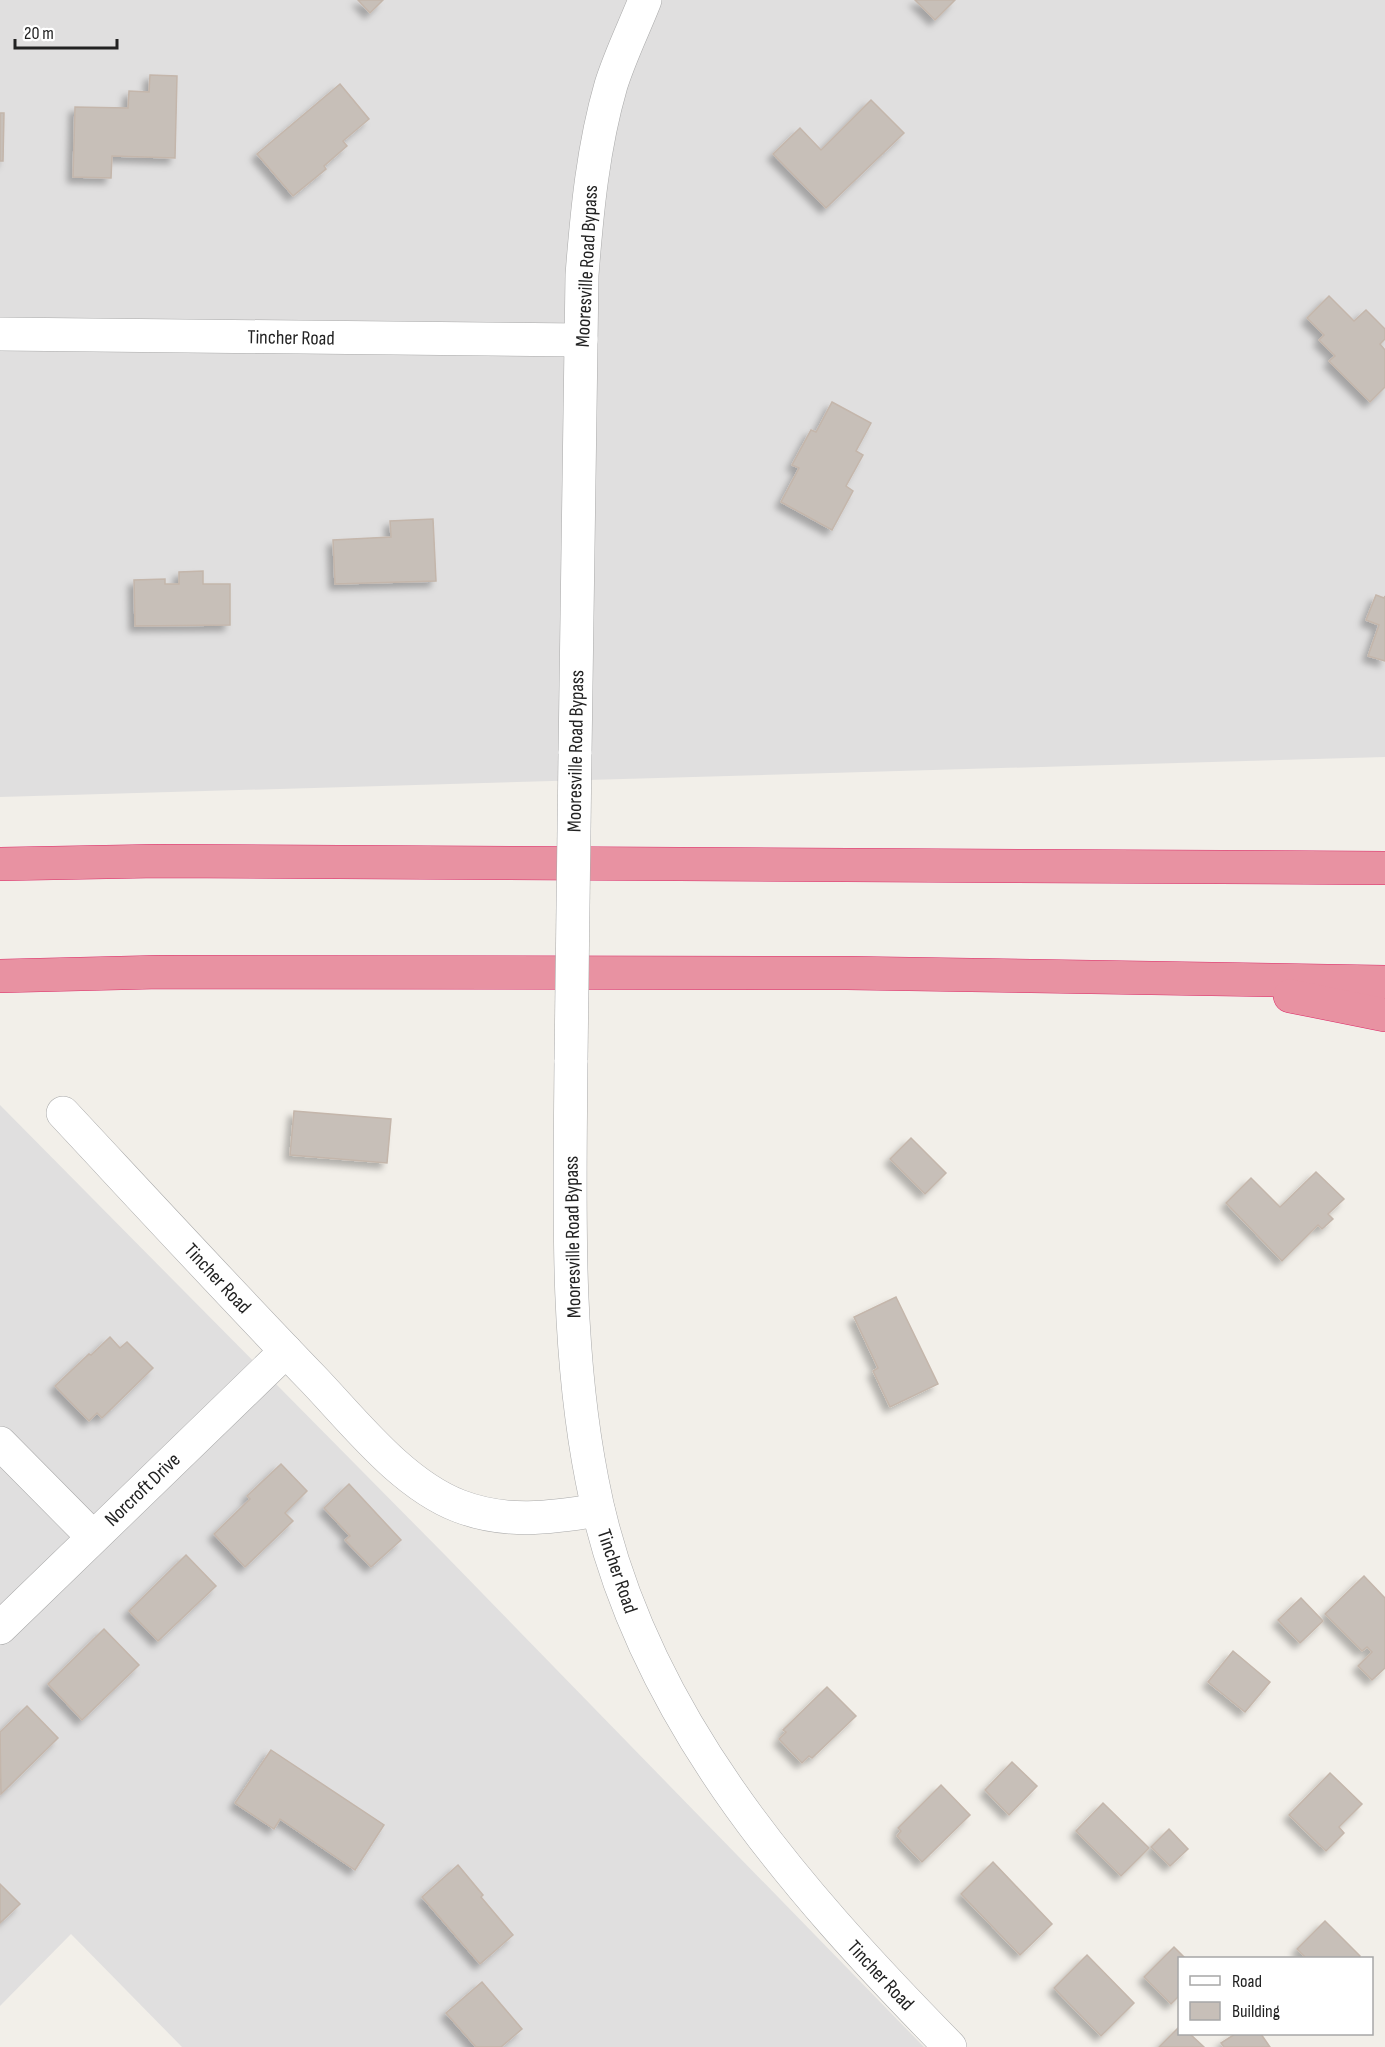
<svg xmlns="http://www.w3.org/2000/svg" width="1385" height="2047" font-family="'Sofia Sans Condensed',sans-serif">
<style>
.residential{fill:#e0dfdf}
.building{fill:#c7bfb8;stroke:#c4b6ab;stroke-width:1.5;filter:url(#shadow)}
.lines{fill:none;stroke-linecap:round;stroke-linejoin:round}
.minor-casing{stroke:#a9a9a9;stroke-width:34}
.highway-casing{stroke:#dc2a67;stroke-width:34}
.minor{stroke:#fff;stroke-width:33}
.highway{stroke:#e892a2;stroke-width:33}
.minor-bridge-casing{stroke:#a9a9a9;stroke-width:34;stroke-linecap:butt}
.minor-bridge{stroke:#fff;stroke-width:33}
.labels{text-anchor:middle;stroke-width:4.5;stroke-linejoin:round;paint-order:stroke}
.street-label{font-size:20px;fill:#222;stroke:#fff}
</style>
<defs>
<filter id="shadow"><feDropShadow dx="-5.5" dy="5.5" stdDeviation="3" flood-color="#0004"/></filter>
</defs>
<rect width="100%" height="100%" fill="#f2efe9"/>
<g class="residential">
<path d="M0,0H1385V757L0,797Z"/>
<path d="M0,1105L446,1556L924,2047H182L71,1934L0,2006Z"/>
</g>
<g class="building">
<path d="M358,0H383L370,13Z"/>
<path d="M915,0H955L935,20Z"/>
<path d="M150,75L177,76L175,158L112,156L111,178L73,177L75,107L128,108L129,91L149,92Z"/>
<path d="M340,84L369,119L343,141L347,146L324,166L326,169L293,196L257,154Z"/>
<path d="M871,100L904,133L826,208L773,154L800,128L821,150Z"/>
<path d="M0,113H4L3,161H0Z"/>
<path d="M1329,296L1354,321L1366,310L1385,329V339L1380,344L1385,350V387L1370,402L1329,361L1335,356L1319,340L1324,335L1307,318Z"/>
<path d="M832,402L871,423L856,451L863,455L846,486L853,491L832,530L781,502L799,468L792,465L811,430L816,432Z"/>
<path d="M433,519L436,581L335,584L333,540L391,537L390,521Z"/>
<path d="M203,571V584H230V625L135,626L134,580L165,579V584H179V572Z"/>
<path d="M1376,595L1384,598L1385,596V661L1368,656L1379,625L1366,620Z"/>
<path d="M294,1111L391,1119L387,1163L290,1155Z"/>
<path d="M911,1138L946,1173L925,1194L890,1159Z"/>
<path d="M1316,1172L1344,1199L1328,1214L1333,1219L1322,1229L1318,1225L1282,1261L1226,1203L1251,1178L1280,1207Z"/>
<path d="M896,1297L938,1384L890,1407L873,1371L878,1368L854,1317Z"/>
<path d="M110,1337L120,1348L127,1342L153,1368L102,1418L97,1413L89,1421L55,1386L89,1354L91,1355Z"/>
<path d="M281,1464L307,1491L285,1513L293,1521L245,1567L214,1534L250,1499L247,1496Z"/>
<path d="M349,1484L401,1540L371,1567L345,1540L350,1536L324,1508Z"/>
<path d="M186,1555L216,1586L158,1641L129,1611Z"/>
<path d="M1364,1576L1385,1598V1668L1372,1680L1358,1666L1372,1652L1367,1647L1362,1651L1325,1614Z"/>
<path d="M1301,1598L1323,1621L1300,1643L1278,1620Z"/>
<path d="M104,1629L139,1665L82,1720L48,1684Z"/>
<path d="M1233,1651L1270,1682L1245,1712L1208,1682Z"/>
<path d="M827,1687L856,1716L812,1758L809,1756L802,1763L779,1739L786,1732L783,1730Z"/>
<path d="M27,1706L58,1738L1,1794L0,1732Z"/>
<path d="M271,1750L384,1825L355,1870L280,1819L274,1829L235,1803Z"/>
<path d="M1012,1762L1037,1786L1009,1815L985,1790Z"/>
<path d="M1330,1773L1362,1804L1339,1827L1344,1833L1326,1851L1289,1815Z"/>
<path d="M941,1785L970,1815L922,1862L897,1836L901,1831L898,1828Z"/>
<path d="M1103,1803L1149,1848L1121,1876L1076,1831Z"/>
<path d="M1169,1829L1188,1849L1170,1866L1151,1847Z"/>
<path d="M993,1862L1052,1924L1020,1955L961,1894Z"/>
<path d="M458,1865L483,1895L481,1897L513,1935L480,1964L422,1897Z"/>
<path d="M0,1884L20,1904L0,1923Z"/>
<path d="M1325,1921L1360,1956L1358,1958H1306L1297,1949Z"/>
<path d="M1174,1947L1185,1958H1180V1995L1171,2004L1144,1977Z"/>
<path d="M1087,1955L1134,2003L1101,2036L1054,1988Z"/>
<path d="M482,1982L522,2029L501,2047H476L446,2013Z"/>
<path d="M1180,2026V2034H1190L1204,2047H1159Z"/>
<path d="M1235,2034H1261L1270,2047H1224L1221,2043Z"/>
</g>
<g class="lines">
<g class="minor-casing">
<g id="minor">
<path d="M0,334L581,340"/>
<path d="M575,754L582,275C587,211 593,147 611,85C620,56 634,28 645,0"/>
<path d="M571,1060C570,1199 565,1343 592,1480C635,1709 792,1886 950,2047"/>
<path d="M63,1113C146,1202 228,1291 313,1379C355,1423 402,1484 459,1506C506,1524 550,1518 598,1510"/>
<path d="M0,1443L93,1537"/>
<path d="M0,1628L286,1351"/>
</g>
</g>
<g class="highway-casing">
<g id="highway">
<path d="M0,864L159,861L1385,868"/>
<path d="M0,976L161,972L847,973L1385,982"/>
<path d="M1290,996L1385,1015"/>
</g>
</g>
<use href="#minor" class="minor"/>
<use href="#highway" class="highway"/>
<g class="minor-bridge-casing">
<path id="minor-bridge" d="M571,1060L575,754"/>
</g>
<use href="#minor-bridge" class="minor-bridge"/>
</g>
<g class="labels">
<g class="street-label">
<text transform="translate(586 266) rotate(-87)" y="7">Mooresville Road Bypass</text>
<text transform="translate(291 337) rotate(1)" y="7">Tincher Road</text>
<text transform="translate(575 751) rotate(-89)" y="7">Mooresville Road Bypass</text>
<text transform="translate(572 1237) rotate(-91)" y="7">Mooresville Road Bypass</text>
<text transform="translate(218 1278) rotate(47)" y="7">Tincher Road</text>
<text transform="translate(142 1489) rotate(-44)" y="7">Norcroft Drive</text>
<text transform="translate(618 1571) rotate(71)" y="7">Tincher Road</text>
<text transform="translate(881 1975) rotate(47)" y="7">Tincher Road</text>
</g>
</g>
<rect x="1178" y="1957" width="195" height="78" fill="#ffffff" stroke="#a7a7a7" stroke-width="1.5"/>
<rect x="1190" y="1976" width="30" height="9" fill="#ffffff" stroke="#a7a7a7" stroke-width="1.5"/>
<text x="1232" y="1987" font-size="18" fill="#222222">Road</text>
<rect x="1190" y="2002" width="30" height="18" fill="#c7bfb8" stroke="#a7a7a7" stroke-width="1.5"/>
<text x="1232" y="2017" font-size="18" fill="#222222">Building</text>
<path d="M15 39v9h102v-9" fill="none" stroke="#222222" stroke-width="3"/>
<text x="24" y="39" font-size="18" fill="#222222" stroke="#ffffff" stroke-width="4.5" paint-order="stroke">20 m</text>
</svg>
